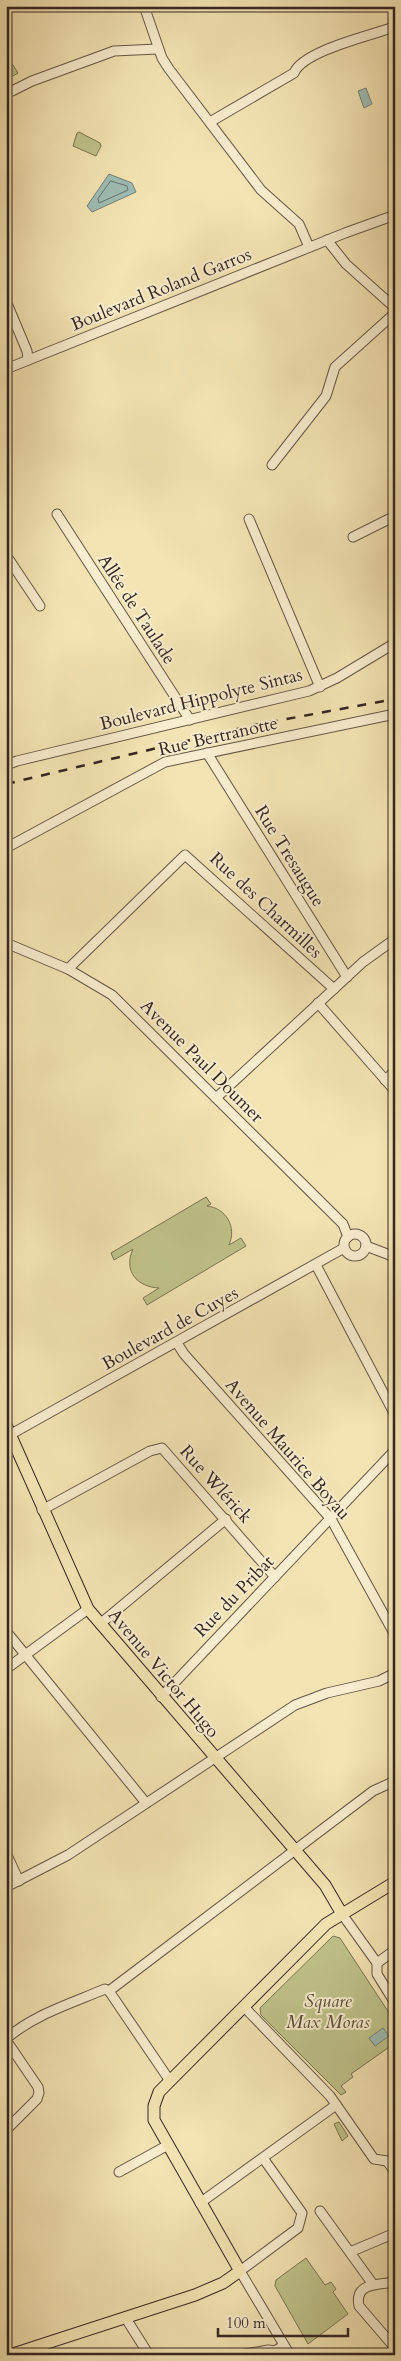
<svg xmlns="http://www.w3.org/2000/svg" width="401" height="2361" font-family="Cardo,serif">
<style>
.green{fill:#bfc38a;stroke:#7a7456}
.water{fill:#9ebdb4;stroke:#74817a}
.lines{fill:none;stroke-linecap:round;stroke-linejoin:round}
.shore{stroke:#69726b;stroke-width:1}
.minor-casing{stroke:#645646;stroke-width:11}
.major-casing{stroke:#342622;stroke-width:13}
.minor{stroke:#f8edce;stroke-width:9}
.major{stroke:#f4e4b3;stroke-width:11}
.rail{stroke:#342622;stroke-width:2.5;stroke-dasharray:9 9;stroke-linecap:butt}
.labels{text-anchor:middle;stroke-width:4;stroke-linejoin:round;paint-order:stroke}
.street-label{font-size:18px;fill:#342622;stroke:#f8edce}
.park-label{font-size:18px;font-style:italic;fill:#574d3c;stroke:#f8edce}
</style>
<rect width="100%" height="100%" fill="#f4e4b3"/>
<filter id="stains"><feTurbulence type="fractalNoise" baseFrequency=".004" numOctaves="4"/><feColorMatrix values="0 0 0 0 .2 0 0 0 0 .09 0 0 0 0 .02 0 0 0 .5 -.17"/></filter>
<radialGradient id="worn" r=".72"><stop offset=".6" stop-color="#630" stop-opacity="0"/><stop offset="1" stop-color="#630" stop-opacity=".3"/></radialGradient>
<g class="green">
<path d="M6,54L18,73L6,80Z"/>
<path d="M79,132L100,143L101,146L96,156L73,146L77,133Z"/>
<path d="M206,1197L211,1204L207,1206C226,1208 237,1227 229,1245L241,1238L246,1246L147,1305L143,1298L159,1288C137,1287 123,1271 133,1249L114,1260L111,1253Z"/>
<path d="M333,1936L340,1938L395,2022V2043L351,2074L353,2077L341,2086L346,2092L341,2095L261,2015L260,2008Z"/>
<path d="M339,2122L348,2136L342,2141L334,2124Z"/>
<path d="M306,2258L325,2285L331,2282L336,2289L333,2292L348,2314L308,2344L275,2286L276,2280Z"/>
</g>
<g class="water">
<path d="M366,88L372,104L364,108L358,91Z"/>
<path d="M109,174L132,183L136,192L92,212L87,206Z"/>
<path d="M383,2028L389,2036L375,2046L369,2038Z"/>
</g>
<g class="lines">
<path class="shore" d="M111,181L127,186L128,190L99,203L98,199Z"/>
<g class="minor-casing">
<g id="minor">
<path d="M144,6L162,58L169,69L261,190L299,224L309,247"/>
<path d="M6,94L32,81L114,51L158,49"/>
<path d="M210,122L294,73C303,51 369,36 391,28L395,30"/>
<path d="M327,240L346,264L395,308"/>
<path d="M6,301L27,351L28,360"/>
<path d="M6,369L345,233L395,215"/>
<path d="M272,465L326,396L335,367L395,313"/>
<path d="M57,514L190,720"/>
<path d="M249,519L320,687"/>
<path d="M353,537L395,516"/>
<path d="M6,555L40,606"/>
<path d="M207,753L347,977"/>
<path d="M6,765L17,761L309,691L337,678L395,643"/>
<path d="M6,848L165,762L395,714"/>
<path d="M6,943L68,969L112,995L343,1224L348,1237"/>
<path d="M68,969L185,855L334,989"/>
<path d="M318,1003L395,1091"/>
<path d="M385,1080L395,1071"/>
<path d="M216,1098L363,962L395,939"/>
<circle cx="355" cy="1245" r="11"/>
<path d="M366,1246L395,1257"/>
<path d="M316,1265L395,1415"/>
<path d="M177,1343L184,1354L331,1519L395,1635"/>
<path d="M6,1437L344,1248"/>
<path d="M42,1510L150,1451L162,1448L275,1577"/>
<path d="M100,1624L226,1519"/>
<path d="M6,1631L146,1803"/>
<path d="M6,1669L88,1609"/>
<path d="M161,1697L395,1450"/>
<path d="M6,1853L19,1881"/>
<path d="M6,1887L68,1855L295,1705L327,1693L379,1681L395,1673"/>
<path d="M342,1914L377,1963V1974L395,2003"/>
<path d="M377,1963L395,1950"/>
<path d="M109,1991L373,1791L395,1781"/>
<path d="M109,1991L170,2081"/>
<path d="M245,2008L330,2096L374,2159L387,2161L395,2172"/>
<path d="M6,2039C33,2015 72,2003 105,1989L109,1991"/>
<path d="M6,2040L38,2087L39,2093L37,2099L6,2130"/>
<path d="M263,2158L302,2213L298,2228L240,2271L290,2355"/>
<path d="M119,2172L168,2145"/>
<path d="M200,2203L336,2105"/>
<path d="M320,2211L372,2283"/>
<path d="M350,2252L395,2233"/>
<path d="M395,2282C379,2285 354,2282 359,2306L395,2348"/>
<path d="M125,2317L149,2355"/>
<path d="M240,2355L268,2350L275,2351L283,2346"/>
</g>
</g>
<g class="major-casing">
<g id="major">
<path d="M6,1425L88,1609L325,1885L342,1914"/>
<path d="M10,2355L195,2295L223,2283L240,2271L154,2120V2106L159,2092L326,1924L395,1882"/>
</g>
</g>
<use href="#minor" class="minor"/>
<use href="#major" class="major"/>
<path class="rail" d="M6,784L254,725L395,699"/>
</g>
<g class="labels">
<g class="street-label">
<text transform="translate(161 289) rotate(-22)" y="6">Boulevard Roland Garros</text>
<text transform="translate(137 609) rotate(57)" y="6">Allée de Taulade</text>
<text transform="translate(201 699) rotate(-14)" y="6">Boulevard Hippolyte Sintas</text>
<text transform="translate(218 736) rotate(-13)" y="6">Rue Bertranotte</text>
<text transform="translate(290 856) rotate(58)" y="6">Rue Tresaugue</text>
<text transform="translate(266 905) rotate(43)" y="6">Rue des Charmilles</text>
<text transform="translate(202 1061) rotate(45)" y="6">Avenue Paul Doumer</text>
<text transform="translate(170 1328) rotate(-29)" y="6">Boulevard de Cuyes</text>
<text transform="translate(288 1449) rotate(49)" y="6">Avenue Maurice Boyau</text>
<text transform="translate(216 1484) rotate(48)" y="6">Rue Wlérick</text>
<text transform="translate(234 1596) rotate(-46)" y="6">Rue du Pribat</text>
<text transform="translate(164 1673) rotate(50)" y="6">Avenue Victor Hugo</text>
</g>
<g class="park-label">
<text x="328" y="2007">Square<tspan x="328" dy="21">Max Moras</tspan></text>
</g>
</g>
<rect width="401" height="2361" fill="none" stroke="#f4e4b3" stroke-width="25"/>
<rect x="8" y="8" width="386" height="2346" fill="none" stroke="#342622" stroke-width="2.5"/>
<rect x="12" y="12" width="376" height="2336" fill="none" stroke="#342622"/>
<path d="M218 2328v8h130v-8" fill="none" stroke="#342622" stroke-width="2.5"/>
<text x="226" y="2328" font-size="15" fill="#342622" stroke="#f8edce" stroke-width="4" paint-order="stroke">100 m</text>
<rect width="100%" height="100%" filter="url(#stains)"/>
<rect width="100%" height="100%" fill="url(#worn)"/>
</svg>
